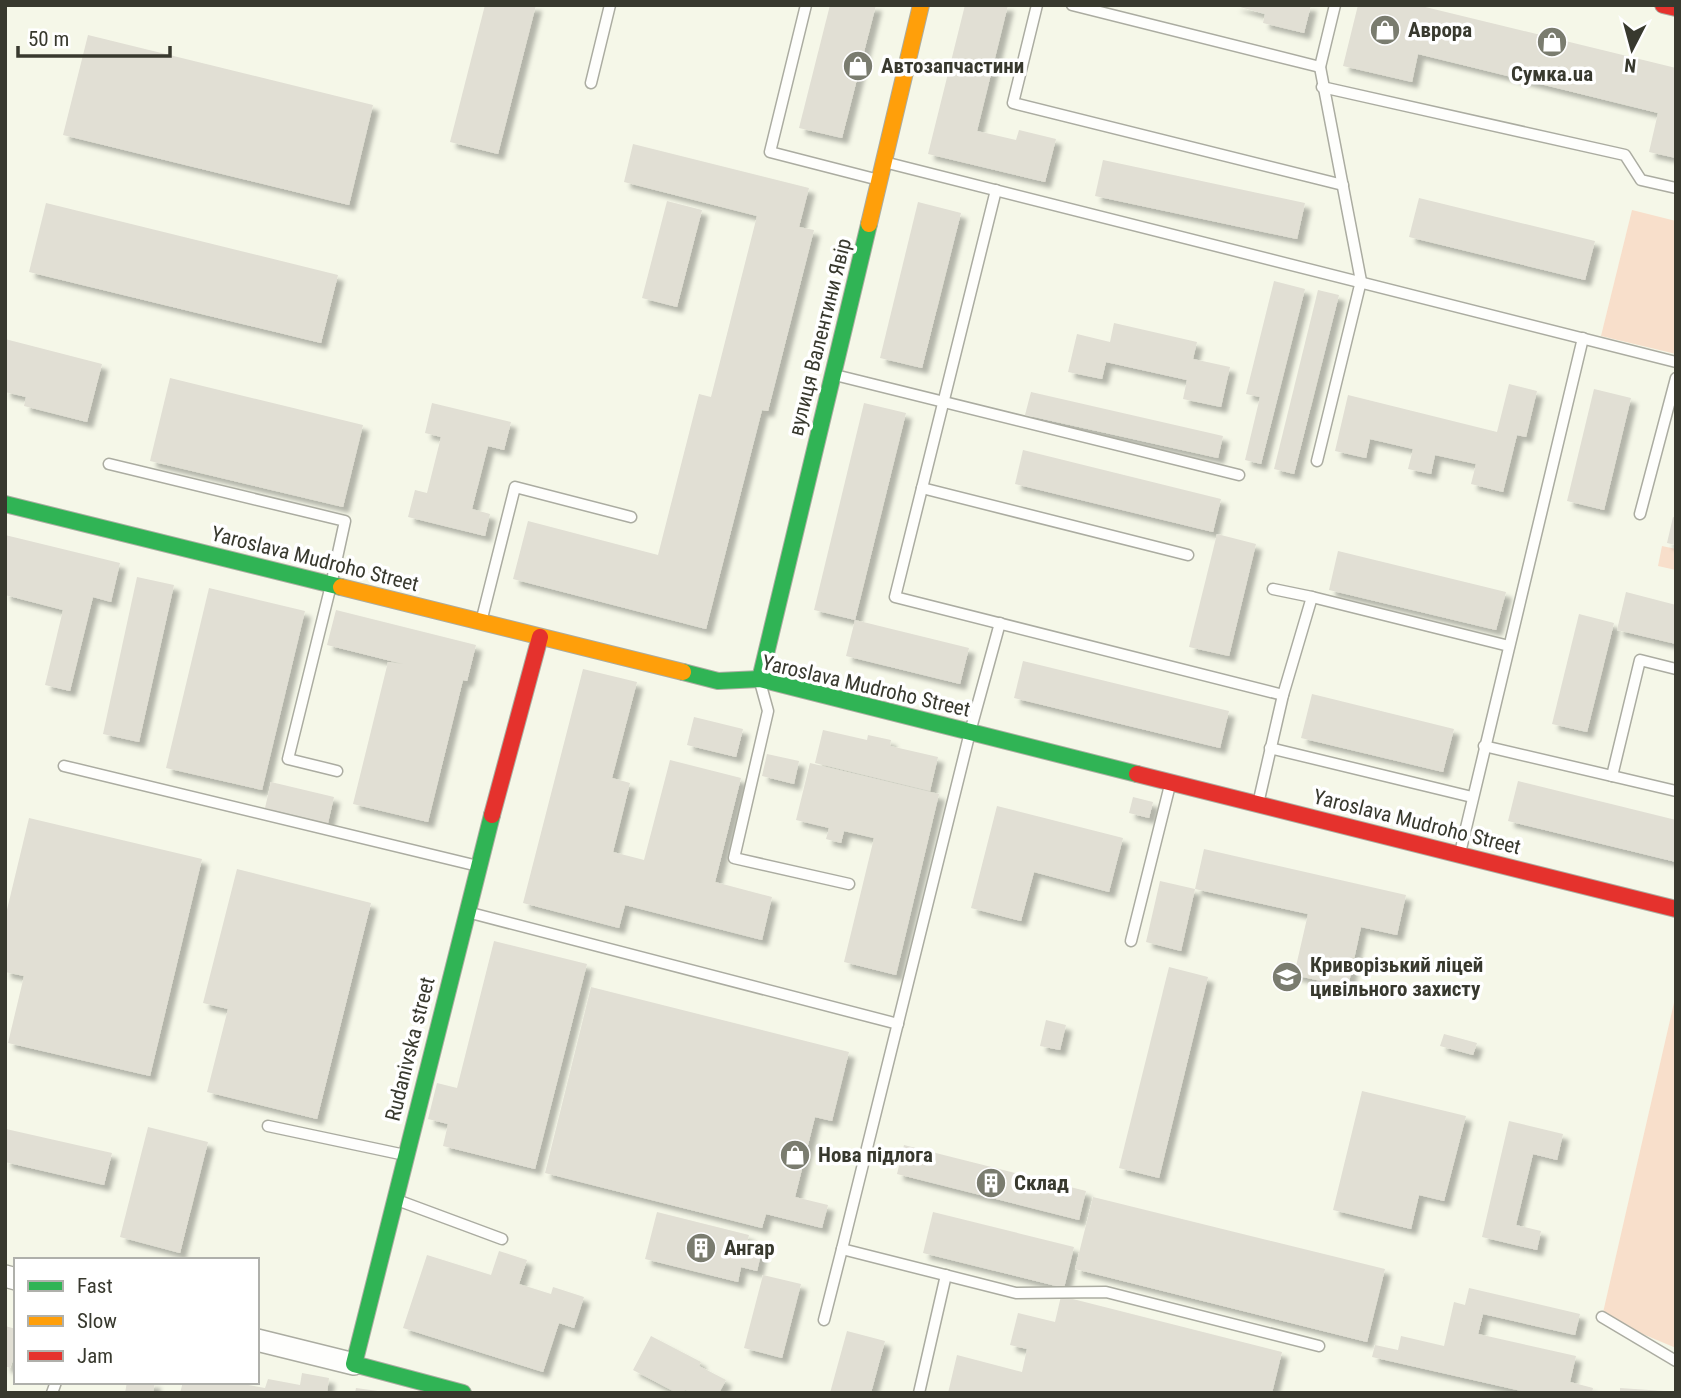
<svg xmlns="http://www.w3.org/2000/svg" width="1681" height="1398" font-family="'Roboto Condensed',sans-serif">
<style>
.green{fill:#f8dfcb}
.building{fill:#e1dfd4;filter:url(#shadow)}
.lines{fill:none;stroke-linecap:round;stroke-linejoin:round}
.lane-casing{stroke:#abaca1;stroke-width:13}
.street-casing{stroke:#abaca1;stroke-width:24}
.fast-casing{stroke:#abaca1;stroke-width:18}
.slow-casing{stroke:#abaca1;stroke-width:18}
.jam-casing{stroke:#abaca1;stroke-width:18}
.lane{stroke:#fefefc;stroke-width:10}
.street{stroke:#fefefc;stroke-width:21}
.fast{stroke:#30b455;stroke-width:16}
.slow{stroke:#ff9f0a;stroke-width:16}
.jam{stroke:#e5322d;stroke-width:16}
.labels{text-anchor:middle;stroke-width:7;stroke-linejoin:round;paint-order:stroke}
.poi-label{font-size:21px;font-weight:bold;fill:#38392e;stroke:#fff;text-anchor:start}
.street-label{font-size:21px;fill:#38392e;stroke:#fff}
</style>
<defs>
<filter id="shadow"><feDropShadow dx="6" dy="6" stdDeviation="2" flood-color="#0004"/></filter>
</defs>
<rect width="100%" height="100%" fill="#f5f7e8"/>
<g class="green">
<path d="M1632,210L1676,221V354L1601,336Z"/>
<path d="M1662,546L1676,549V570L1658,566Z"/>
<path d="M1676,994V1348L1602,1317Z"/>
</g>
<g class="building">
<path d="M485,5H536L498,154L450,142Z"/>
<path d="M830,5H876L842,138L799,128Z"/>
<path d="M965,5H1008L977,131L1016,140L1019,130L1056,139L1045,182L928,154Z"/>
<path d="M1233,5H1311L1304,33L1263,23L1265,14Z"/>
<path d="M1358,5H1417L1676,68V158L1649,152L1658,113L1418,54L1412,82L1343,66Z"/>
<path d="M88,35L373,105L349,205L63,135Z"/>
<path d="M633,144L809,188L799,227L814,230L768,411L762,410L706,629L513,579L528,521L658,555L699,394L711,397L757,216L624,182Z"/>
<path d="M1103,160L1305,203L1297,239L1095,196Z"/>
<path d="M1419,198L1595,241L1585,280L1409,237Z"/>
<path d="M667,201L702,210L677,307L642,298Z"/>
<path d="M918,202L961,213L922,368L880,358Z"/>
<path d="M46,203L338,275L321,343L29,272Z"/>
<path d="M1274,281L1305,289L1261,464L1245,460L1260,397L1246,394Z"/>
<path d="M1318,290L1339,295L1294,474L1274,469Z"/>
<path d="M1114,323L1197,342L1193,359L1230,367L1221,407L1183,399L1187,380L1106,362L1102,379L1068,372L1077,334L1110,342Z"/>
<path d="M5,339L102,364L87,422L24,406L26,397L5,392Z"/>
<path d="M170,378L363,425L343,507L150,461Z"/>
<path d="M1509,384L1537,391L1526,437L1517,435L1503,492L1471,484L1476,464L1435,455L1431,474L1408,469L1413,449L1370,439L1366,458L1335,451L1348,395L1497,432Z"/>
<path d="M1594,389L1631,398L1604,510L1567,501Z"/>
<path d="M1031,392L1223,436L1218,458L1025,415Z"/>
<path d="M432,403L511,422L504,450L488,446L472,509L490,514L485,536L408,517L415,490L427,493L441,437L425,433Z"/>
<path d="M864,403L906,413L855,620L814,610Z"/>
<path d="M1023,450L1221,499L1213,532L1015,484Z"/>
<path d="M1673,517L1676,518V545L1667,543Z"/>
<path d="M1217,534L1256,544L1229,656L1189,647Z"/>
<path d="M5,535L120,563L111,602L93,597L70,691L45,685L63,610L5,595Z"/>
<path d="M1338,551L1506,592L1496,630L1329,590Z"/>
<path d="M137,577L174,585L139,742L103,734Z"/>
<path d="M209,588L305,611L262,790L166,768Z"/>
<path d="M1626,592L1676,605V644L1617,630Z"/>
<path d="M336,610L476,645L467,681L463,680L428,822L353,804L388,662L403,664L327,645Z"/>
<path d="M1579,614L1614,623L1587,732L1552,724Z"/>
<path d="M855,620L969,648L960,684L846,656Z"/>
<path d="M1023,661L1229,711L1220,748L1014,698Z"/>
<path d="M583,669L637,682L612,778L630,783L613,852L644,860L670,760L741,778L715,882L772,897L762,940L625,905L619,928L523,903Z"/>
<path d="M1312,694L1454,729L1443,772L1301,738Z"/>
<path d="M694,717L743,729L736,757L687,745Z"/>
<path d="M823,730L867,740L868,735L891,740L890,746L938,757L930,791L815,763Z"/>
<path d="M767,754L799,761L794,784L762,776Z"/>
<path d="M810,763L939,794L896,975L844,962L874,838L844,831L841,843L826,839L829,828L796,820Z"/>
<path d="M1518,781L1676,820V862L1508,821Z"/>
<path d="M271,782L334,797L328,823L265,808Z"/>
<path d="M1133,797L1153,802L1149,818L1129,813Z"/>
<path d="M997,806L1123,838L1109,892L1034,872L1021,921L971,908Z"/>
<path d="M29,818L202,859L150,1076L8,1043L24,976L5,972V918Z"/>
<path d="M1204,849L1406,895L1397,935L1361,927L1348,987L1294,975L1308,914L1195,889Z"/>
<path d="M237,869L371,903L317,1119L207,1092L228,1009L203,1003Z"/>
<path d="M1160,881L1195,889L1181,951L1146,942Z"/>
<path d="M494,941L587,964L535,1169L443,1146L448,1124L428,1119L437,1083L457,1088Z"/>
<path d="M1169,967L1208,977L1159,1178L1119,1168Z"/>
<path d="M591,987L849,1052L832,1121L815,1117L795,1197L828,1205L822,1228L766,1214L762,1228L545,1173Z"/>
<path d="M1046,1020L1066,1025L1060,1050L1040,1046Z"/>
<path d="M1444,1034L1477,1043L1473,1055L1440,1046Z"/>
<path d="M1362,1091L1466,1116L1444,1201L1419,1195L1411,1229L1333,1210Z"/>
<path d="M1509,1121L1563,1134L1557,1160L1533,1154L1516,1225L1541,1231L1537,1250L1482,1237Z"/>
<path d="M148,1127L208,1142L180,1253L120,1237Z"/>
<path d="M6,1129L112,1153L104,1185L5,1162Z"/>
<path d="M904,1145L1086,1191L1079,1220L897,1174Z"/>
<path d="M1093,1197L1385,1269L1367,1342L1075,1269Z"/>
<path d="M657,1212L749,1235L746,1246L762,1250L757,1271L741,1267L738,1282L645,1259Z"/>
<path d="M933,1212L1074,1247L1064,1288L923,1253Z"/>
<path d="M499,1251L527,1260L519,1284L551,1294L553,1287L584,1297L574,1328L559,1323L543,1372L403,1328L427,1255L491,1275Z"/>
<path d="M763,1275L801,1284L782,1358L744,1348Z"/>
<path d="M1469,1288L1580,1314L1575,1335L1483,1314L1478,1334L1576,1356L1570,1382L1593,1388L1592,1393H1530L1372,1357L1375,1345L1398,1350L1401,1336L1444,1346L1454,1302L1465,1305Z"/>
<path d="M1061,1296L1282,1352L1272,1393H948L957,1355L1022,1372L1027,1349L1010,1345L1018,1313L1055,1322Z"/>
<path d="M5,1326L16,1329V1352L10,1368L5,1366Z"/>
<path d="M847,1331L885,1341L871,1393H830Z"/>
<path d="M651,1336L701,1362L699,1366L726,1380L719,1393H691L685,1390L684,1393H677L633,1370Z"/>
<path d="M302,1373L329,1378L327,1393H180L183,1382H231L265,1388L268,1379L300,1385Z"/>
<path d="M127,1382H155L153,1393H125Z"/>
<path d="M356,1388L378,1391V1393H355Z"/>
<path d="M1620,1388L1664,1391V1393H1620Z"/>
</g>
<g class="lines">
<g class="lane-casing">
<g id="lane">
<path d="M806,5L770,152L879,180"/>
<path d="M1037,5L1013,103L1343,185"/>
<path d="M1072,5L1320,67"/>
<path d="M591,83L610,5"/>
<path d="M1322,87L1625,155L1641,180L1676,188"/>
<path d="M884,162L1676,362"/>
<path d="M996,190L895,597L1283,695"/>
<path d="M835,375L1239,475"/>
<path d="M1317,461L1361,281L1320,67L1335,5"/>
<path d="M109,464L345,521L331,585L288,759L337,771"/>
<path d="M922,488L1188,555"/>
<path d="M1640,514L1676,378"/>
<path d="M1312,597L1509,646"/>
<path d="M481,622L515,487L631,517"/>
<path d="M1000,623L970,732L842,1249L1016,1293L1106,1292L1319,1346"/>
<path d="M760,682L768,711L734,858L849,884"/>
<path d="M1484,746L1676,791"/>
<path d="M1270,748L1472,797"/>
<path d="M64,766L478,866"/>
<path d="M1612,776L1640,660L1676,669"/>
<path d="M1258,804L1283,695L1312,597L1273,589"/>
<path d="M1460,853L1583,338"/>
<path d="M467,912L898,1024"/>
<path d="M1131,941L1170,785"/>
<path d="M268,1126L405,1155"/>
<path d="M397,1200L502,1239"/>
<path d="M1602,1317L1676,1361"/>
<path d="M824,1320L842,1249"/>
<path d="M52,1393L56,1382"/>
<path d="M919,1393L946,1275"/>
</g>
</g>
<g class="street-casing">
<g id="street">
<path d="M5,1276L16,1279"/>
<path d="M257,1340L354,1364"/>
</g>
</g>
<g class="fast-casing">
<g id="fast">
<path d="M5,504L341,587"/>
<path d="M683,672L718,681L760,679L1137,774"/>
<path d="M760,679L869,224"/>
<path d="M463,1393L354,1364L492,815"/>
</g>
</g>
<g class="slow-casing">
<g id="slow">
<path d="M869,224L921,5"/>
<path d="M341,587L683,672"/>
</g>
</g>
<g class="jam-casing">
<g id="jam">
<path d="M1663,5L1676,8"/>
<path d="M1137,774L1676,909"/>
<path d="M492,815L540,637"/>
</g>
</g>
<use href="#lane" class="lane"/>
<use href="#street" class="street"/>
<use href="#fast" class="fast"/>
<use href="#slow" class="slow"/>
<use href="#jam" class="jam"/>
</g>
<defs>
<g id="shop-disc" transform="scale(1.575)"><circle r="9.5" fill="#7a7c6f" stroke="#fff"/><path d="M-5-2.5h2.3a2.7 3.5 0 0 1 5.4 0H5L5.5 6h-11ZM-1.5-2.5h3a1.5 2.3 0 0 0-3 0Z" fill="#fff"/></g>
<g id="school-disc" transform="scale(1.575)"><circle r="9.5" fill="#7a7c6f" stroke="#fff"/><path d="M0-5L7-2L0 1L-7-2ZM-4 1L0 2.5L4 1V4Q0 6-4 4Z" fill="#fff"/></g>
<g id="building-disc" transform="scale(1.575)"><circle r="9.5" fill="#7a7c6f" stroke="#fff"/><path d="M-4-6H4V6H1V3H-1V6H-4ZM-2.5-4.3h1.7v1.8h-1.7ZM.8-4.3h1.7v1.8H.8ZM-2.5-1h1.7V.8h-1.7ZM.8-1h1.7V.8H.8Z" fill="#fff"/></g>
</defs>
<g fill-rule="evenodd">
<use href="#shop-disc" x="1385" y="30"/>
<use href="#shop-disc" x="1552" y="42"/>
<use href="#shop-disc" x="858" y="66"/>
<use href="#school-disc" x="1287" y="977"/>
<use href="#shop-disc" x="795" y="1155"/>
<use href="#building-disc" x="991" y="1183"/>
<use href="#building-disc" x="701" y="1248"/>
</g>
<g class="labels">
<g class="poi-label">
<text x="1408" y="37">Аврора</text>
<text x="881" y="73">Автозапчастини</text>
<text x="1552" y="81" text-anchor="middle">Сумка.ua</text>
<text x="1310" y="972">Криворізький ліцей<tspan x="1310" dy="24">цивільного захисту</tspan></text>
<text x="818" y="1162">Нова підлога</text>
<text x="1014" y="1190">Склад</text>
<text x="724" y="1255">Ангар</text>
</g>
<g class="street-label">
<text transform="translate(820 337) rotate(-76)" y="7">вулиця Валентини Явір</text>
<text transform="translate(315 559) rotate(14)" y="7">Yaroslava Mudroho Street</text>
<text transform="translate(866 686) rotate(13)" y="7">Yaroslava Mudroho Street</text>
<text transform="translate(1417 822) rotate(14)" y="7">Yaroslava Mudroho Street</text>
<text transform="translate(410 1049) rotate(-76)" y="7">Rudanivska street</text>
</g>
</g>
<rect width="1681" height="1398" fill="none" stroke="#38392e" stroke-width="14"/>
<rect x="14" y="1258" width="245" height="126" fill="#ffffff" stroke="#afb0ab" stroke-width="2"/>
<rect x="28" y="1281" width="35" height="10" fill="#30b455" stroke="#afb0ab" stroke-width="2"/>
<text x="77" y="1293" font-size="21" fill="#38392e">Fast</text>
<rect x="28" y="1316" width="35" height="10" fill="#ff9f0a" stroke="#afb0ab" stroke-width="2"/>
<text x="77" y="1328" font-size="21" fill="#38392e">Slow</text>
<rect x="28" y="1351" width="35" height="10" fill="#e5322d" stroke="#afb0ab" stroke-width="2"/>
<text x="77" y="1363" font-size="21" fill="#38392e">Jam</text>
<g transform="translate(1632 49) rotate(186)" stroke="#ffffff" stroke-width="5" paint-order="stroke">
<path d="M0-5L12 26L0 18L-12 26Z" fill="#38392e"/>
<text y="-10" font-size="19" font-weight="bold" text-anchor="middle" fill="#38392e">N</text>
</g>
<path d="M18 46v10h152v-10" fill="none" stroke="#38392e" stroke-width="3.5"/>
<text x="28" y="46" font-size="21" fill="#38392e" stroke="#ffffff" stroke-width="5" paint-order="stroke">50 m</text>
</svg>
